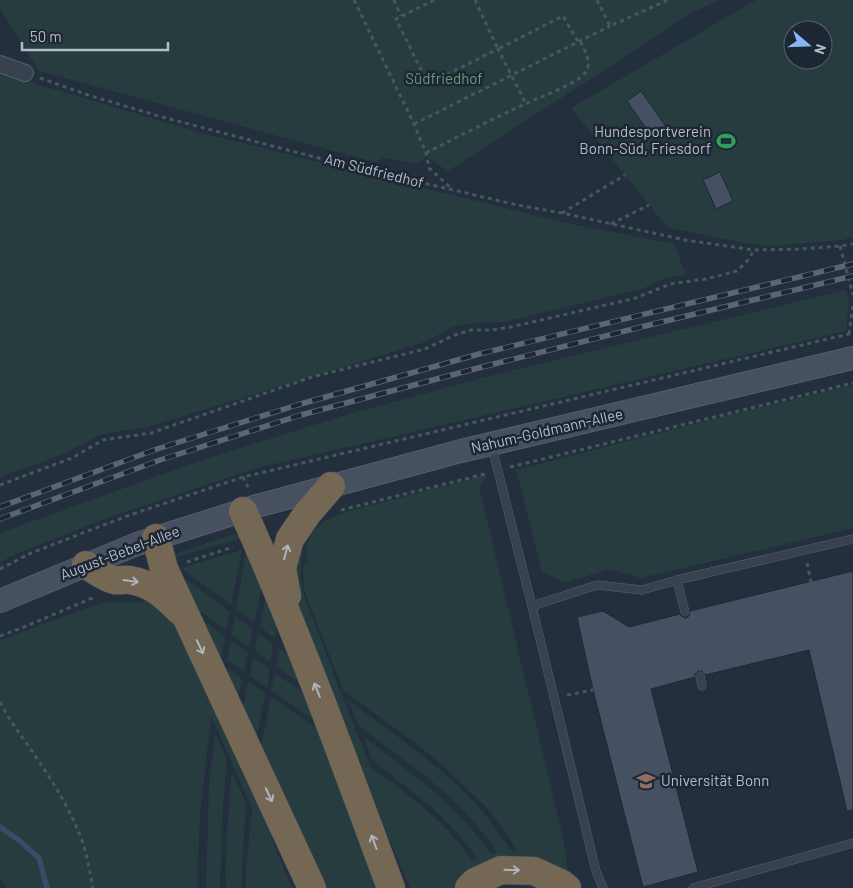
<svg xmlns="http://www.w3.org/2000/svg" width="853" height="888" font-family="Barlow,sans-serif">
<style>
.green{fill:#263c3f;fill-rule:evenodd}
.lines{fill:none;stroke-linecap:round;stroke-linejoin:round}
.stream{stroke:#394c67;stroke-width:5.5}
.building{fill:#455162;stroke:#1f2835}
.service-casing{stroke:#565f6c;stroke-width:9}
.minor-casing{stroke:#565f6c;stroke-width:18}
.secondary-casing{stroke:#565f6c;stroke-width:24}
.motorway-casing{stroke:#434c59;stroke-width:29}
.path{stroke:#44595c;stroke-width:3;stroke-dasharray:4 4;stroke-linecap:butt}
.service{stroke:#38414e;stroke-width:8}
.minor{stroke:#38414e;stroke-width:16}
.secondary{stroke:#465061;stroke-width:22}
.motorway{stroke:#746855;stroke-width:28}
.rail-casing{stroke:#5a6575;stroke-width:5.5}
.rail{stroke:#1d2633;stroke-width:4;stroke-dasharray:11;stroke-linecap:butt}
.oneway{stroke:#aeb4bd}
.labels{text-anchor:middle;stroke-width:5;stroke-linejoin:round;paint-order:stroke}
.park-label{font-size:15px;fill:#6b9a76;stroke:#1d2633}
.poi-label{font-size:15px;fill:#b4bcc9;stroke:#1d2633;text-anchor:end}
.street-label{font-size:15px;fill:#b4bcc9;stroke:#1d2633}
</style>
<rect width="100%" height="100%" fill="#242f3e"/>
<g class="green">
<path d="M0,0H719L689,14L643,45L448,171L427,157L416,164L384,158L374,162L39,71L0,8Z"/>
<path d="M756,0H853V237L842,240L771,246L749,244L667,227L571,108ZM793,30H823V60H793Z"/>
<path d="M0,72L23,80L202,133L375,176L566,223L674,244L686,275L665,278L642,289L503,322L463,324L450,328L428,341L151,426L102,434L61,455L0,477Z"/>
<path d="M846,290L849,302L846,331L253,469L110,517L18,553L0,562V533L202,460L350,414L493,375Z"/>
<path d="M853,385V528L641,578L609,569L565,583L542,572L516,470L733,414Z"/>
<path d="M488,474L479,487L564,842L568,872L548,862L521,857L459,883L455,888H410L366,785L331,695L290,585L294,547L303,551L300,576L305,598L338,685L371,768C386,777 399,787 412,798C435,817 456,836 472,861L477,858L459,834L434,809L372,760L363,736C411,773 455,803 491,854L496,853L490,841L463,810L441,789L419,771L358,725L348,700C394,734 444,768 482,811C493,824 502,838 512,851H517L506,832L487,808L447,769L423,749L343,690L304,590L303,568L306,563L309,564C302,546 310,531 325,521C343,511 365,507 384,502C418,493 453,484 488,474Z"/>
<path d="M235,534L245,537L174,558L177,555L182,551Z"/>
<path d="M247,549L263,580L254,622L236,609Z"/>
<path d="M242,550L231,605L181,568Z"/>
<path d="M175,571L230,612L226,630L190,604Z"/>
<path d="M267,590L279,623L274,638L260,626Z"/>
<path d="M146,593L171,610L262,807L276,850L292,888H246V872L252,809L211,716L200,813L197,888H7L0,877V640L101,603L143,602Z"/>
<path d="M194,614L225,637L221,657L209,647Z"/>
<path d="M235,616L253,629L249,647L231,634Z"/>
<path d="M258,633L273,644L270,662L255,651Z"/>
<path d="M231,641L248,653L244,671L227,660Z"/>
<path d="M279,648L291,657L300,683L276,666Z"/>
<path d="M253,657L270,669L267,688L250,676Z"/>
<path d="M227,668L242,679L237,704L224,678Z"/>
<path d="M275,673L305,694L315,721L271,690Z"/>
<path d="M248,682L265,693L255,747L241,716Z"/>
<path d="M271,697L318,729L385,888H320L259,756Z"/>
<path d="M215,734L227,759L223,803L220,888H206L209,785Z"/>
<path d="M232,773L246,803L241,888H226C225,850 228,812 232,773Z"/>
</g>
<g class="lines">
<path class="stream" d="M0,827L20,841L39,858L47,888"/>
</g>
<g class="building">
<path d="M641,91L669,131L655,141L627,101Z"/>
<path d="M720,172L733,201L716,209L703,180Z"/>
<path d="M853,571V810L847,811L809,650L705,675L702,671H698L695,674V677L651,689L698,872L643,887L593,690L577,617L603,611L629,627L680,614L681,616L686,618L689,616L690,611Z"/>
</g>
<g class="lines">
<g class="service-casing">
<g id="service">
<path d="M492,447L532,606L596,871L603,888"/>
<path d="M677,580L685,612"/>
<path d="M532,606L597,585L642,590L677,580L853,539"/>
<path d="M700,676L702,686"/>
<path d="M693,888L853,843"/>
</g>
</g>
<g class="minor-casing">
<path id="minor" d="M0,64L25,73"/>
</g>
<g class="secondary-casing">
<path id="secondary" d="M0,601L137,544L257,506L461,451L853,358"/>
</g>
<g class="motorway-casing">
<g id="motorway">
<path d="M243,511C298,634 344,761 391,888"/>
<path d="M156,538L164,569L312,888"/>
<path d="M86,565C93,569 107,579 114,580C119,581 125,579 130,580C153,584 165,596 180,611"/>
<path d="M287,596L282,568L290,539L307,514L331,486"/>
<path d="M469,888L475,882L501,870L534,871L562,884L567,888"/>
</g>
</g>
<g class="path">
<path d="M354,0L414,124L426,153L429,168L452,189"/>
<path d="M394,0L401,16"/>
<path d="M434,0L396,19L428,84L498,49L526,104"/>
<path d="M475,0L498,49L563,16L578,42"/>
<path d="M597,0L610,26L668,0"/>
<path d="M40,78L88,95L162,117L326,160L517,205L562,213L685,240L754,250L801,249L840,246L853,244"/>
<path d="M414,124L610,26"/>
<path d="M426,153C459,136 493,119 527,103C540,97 577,84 585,73C593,63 585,51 580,41"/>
<path d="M562,213L625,175"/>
<path d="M611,224L649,205"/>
<path d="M840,246L853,295"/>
<path d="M849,334L853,304"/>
<path d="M510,467L853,383"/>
<path d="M243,477L248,487"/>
<path d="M0,485L72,458L103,440L151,433L312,377L425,349L455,335L471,330H492L511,327L636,298L670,284L706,279L737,271L749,259L754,250"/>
<path d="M341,510L485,474"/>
<path d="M187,562L233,547"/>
<path d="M807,563L811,582"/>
<path d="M0,569L31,553L127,516L243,477L853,333"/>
<path d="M0,636L24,627L90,599L96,597"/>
<path d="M567,695L593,690"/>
<path d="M0,702C10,722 24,739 36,757C55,785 73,814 84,846C88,860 90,874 93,888"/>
</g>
<use href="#service" class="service"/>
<use href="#minor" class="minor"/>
<use href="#secondary" class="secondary"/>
<use href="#motorway" class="motorway"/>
<g class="rail-casing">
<g id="rail">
<path d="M0,507L157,449L297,405L479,354L853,264"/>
<path d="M0,519L160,460L301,415L482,367L649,325L853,276"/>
</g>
</g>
<use href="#rail" class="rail"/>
</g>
<defs><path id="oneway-shaft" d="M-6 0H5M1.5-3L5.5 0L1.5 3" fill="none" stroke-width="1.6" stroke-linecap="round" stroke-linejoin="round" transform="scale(1.25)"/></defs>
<g class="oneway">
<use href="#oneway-shaft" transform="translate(286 552) rotate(-75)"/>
<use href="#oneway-shaft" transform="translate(131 581) rotate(8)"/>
<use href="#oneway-shaft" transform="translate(200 647) rotate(65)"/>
<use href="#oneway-shaft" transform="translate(317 690) rotate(-112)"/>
<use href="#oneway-shaft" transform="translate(269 795) rotate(65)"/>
<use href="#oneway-shaft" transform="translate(374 842) rotate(-110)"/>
<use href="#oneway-shaft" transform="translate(512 870) rotate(1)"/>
</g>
<defs>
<g id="stadium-bare" transform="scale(1.5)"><path d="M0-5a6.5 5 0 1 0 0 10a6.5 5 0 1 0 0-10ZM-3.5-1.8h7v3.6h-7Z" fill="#2e9e5b" stroke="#1d2633" stroke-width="2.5" paint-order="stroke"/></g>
<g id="university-bare" transform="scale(1.5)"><path d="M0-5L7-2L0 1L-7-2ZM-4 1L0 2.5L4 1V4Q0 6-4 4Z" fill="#8d6e63" stroke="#1d2633" stroke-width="2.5" paint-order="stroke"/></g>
</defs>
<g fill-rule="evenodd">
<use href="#stadium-bare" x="726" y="141"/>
<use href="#university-bare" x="646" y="781"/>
</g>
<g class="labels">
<g class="park-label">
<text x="444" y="84">Südfriedhof</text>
</g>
<g class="poi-label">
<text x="711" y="137">Hundesportverein<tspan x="711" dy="17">Bonn-Süd, Friesdorf</tspan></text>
<text x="661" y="786" text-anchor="start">Universität Bonn</text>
</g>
<g class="street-label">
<text transform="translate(374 171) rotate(14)" y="5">Am Südfriedhof</text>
<text transform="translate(547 431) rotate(-13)" y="5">Nahum-Goldmann-Allee</text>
<text transform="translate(120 553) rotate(-21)" y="5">August-Bebel-Allee</text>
</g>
</g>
<g transform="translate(808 45) rotate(109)"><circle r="24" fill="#1d2633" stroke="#59626f"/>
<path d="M0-4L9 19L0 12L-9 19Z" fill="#8ab4f8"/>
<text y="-8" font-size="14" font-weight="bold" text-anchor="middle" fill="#b4bcc9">N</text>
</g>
<path d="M22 42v8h146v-8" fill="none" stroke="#b4bcc9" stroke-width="2.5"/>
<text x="30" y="42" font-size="15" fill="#b4bcc9" stroke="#1d2633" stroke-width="4" paint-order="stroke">50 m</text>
</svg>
